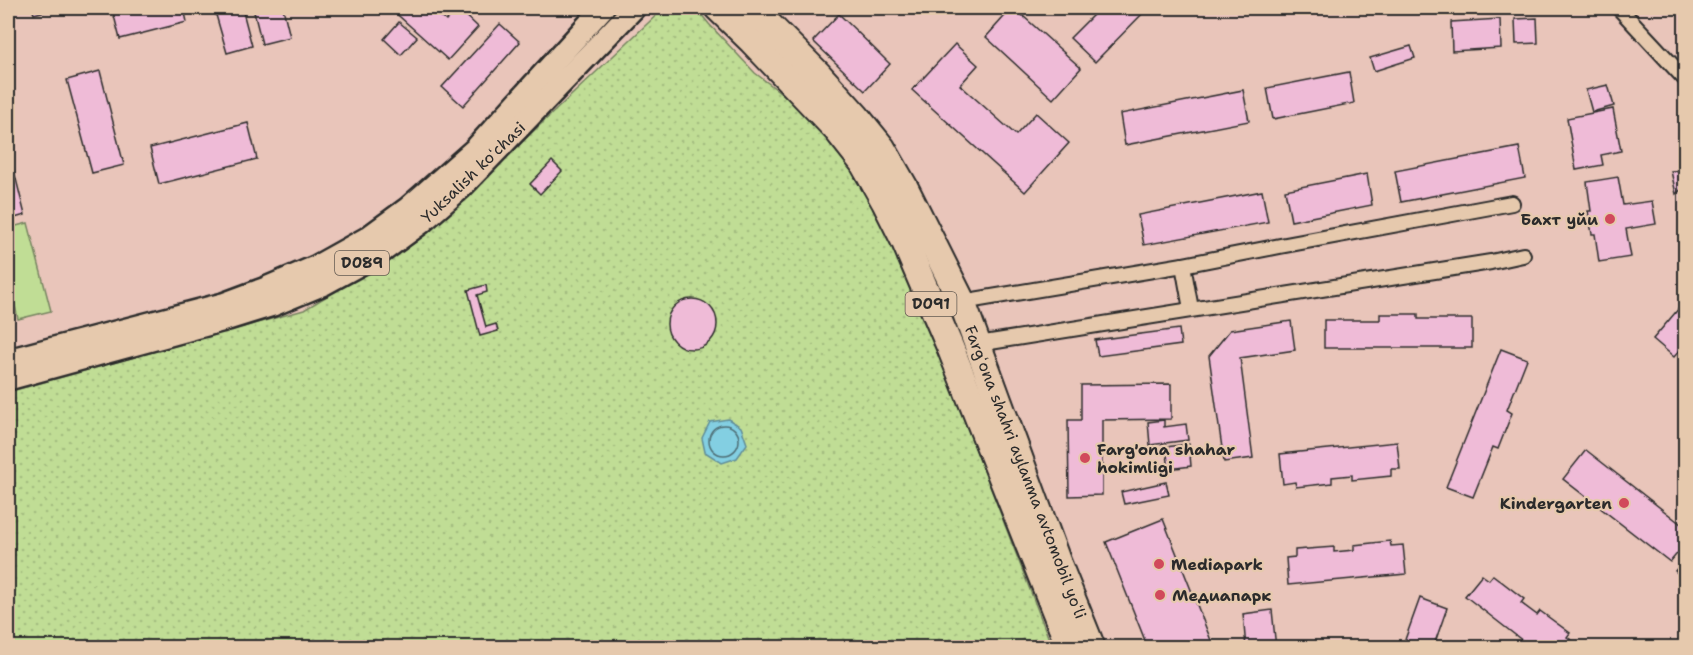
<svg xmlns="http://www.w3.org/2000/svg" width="1693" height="655" font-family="'Shantell Sans',sans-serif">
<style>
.grass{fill:#c0dd95;stroke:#768460;stroke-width:1.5}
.park{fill:url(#park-dots);stroke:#768460;stroke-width:1.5}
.water{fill:#83cfe2;stroke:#608d99;stroke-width:1.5}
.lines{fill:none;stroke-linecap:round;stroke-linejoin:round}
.shore{stroke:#4e6d74;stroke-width:1.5}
.building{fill:#efbbd7;stroke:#2b2b2b;stroke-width:1.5}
.street-casing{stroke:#2b2b2b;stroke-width:18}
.primary-casing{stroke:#2b2b2b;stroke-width:26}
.highway-casing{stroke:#2b2b2b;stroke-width:30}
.street{stroke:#e6c9ad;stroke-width:14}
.primary{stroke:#e6c9ad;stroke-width:21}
.highway{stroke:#e6c9ad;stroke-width:26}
.poi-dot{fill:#d1495b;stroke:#e6c9ad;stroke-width:2}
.labels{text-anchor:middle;stroke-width:4.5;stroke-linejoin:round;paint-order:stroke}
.shield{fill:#e6c9ad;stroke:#635a52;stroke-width:1.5}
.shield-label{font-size:15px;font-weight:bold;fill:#2b2b2b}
.street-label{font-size:16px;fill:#2b2b2b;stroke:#e6c9ad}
.poi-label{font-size:16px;font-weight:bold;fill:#2b2b2b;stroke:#e6c9ad;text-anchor:start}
</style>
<defs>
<pattern id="park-dots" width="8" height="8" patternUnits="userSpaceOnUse" patternTransform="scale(1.5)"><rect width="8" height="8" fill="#c0dd95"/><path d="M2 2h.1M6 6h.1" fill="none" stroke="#a5be81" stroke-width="1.8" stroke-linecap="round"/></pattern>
</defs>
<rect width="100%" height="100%" fill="#e9c5ba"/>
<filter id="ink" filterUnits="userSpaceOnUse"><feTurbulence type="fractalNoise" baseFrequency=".0167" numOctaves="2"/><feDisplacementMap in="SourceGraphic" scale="12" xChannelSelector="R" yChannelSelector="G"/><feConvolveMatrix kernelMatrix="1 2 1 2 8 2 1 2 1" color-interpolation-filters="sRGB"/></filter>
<g filter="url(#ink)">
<path class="grass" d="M28,223L51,311L18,319L8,276V228Z"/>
<path class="park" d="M664,8H696L709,24L755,73L788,98L810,119L831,142L858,179L881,218L919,302L1052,647L8,648V392L304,310L416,242Z"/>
<path class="water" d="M728,419L741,427L747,444L737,458L722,463L705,452L702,438L710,422Z"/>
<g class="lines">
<circle class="shore" cx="724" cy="440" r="15"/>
</g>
<g class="building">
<path d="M32,8H57L34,14Z"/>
<path d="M112,8H184L187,22L120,39Z"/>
<path d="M214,8H242L252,46L227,53Z"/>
<path d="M253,8H283L290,37L262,44Z"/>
<path d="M390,8H432L446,21L458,8L478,27L448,60Z"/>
<path d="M1012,8H1014L1081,68L1053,99L986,37Z"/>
<path d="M1100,8H1148L1095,62L1070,38Z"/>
<path d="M839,14L890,64L865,91L813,41Z"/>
<path d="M1537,18L1538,43L1516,44L1515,19Z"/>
<path d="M1500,19L1501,48L1452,51L1451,22Z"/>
<path d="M399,22L417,37L401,55L384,39Z"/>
<path d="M500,24L520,42L463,106L442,87Z"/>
<path d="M955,44L978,65L960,85L1016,135L1036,113L1069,143L1025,192L912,90Z"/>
<path d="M1411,46L1415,58L1374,71L1370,58Z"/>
<path d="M100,71L124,165L92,173L67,80Z"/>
<path d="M1349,72L1354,103L1273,119L1267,88Z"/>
<path d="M1608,85L1614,106L1592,112L1586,90Z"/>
<path d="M1243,90L1249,121L1125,145L1120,114Z"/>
<path d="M1613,109L1621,151L1601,155L1603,165L1576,170L1567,118Z"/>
<path d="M248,123L257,159L159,184L150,148Z"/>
<path d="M8,147L25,215L8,220Z"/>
<path d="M1519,147L1525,178L1401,202L1395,171Z"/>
<path d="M552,161L562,171L540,194L530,184Z"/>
<path d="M1686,170V185L1676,194L1671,171Z"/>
<path d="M1367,174L1372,205L1291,221L1285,190Z"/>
<path d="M1618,177L1623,205L1652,201L1656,224L1626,229L1631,257L1599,262L1595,234H1592L1588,211H1591L1587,182Z"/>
<path d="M1262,191L1268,222L1144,245L1138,215Z"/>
<path d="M486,285L487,292L477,295L486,327L496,324L498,331L480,336L468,290Z"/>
<circle cx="692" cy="324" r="25"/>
<path d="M1686,300V343L1674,357L1653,339Z"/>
<path d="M1380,314H1418V319H1472V348H1324V320H1380Z"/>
<path d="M1291,321L1295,350L1240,358L1253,458L1224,462L1209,356L1230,330Z"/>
<path d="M1179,329L1181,345L1098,356L1095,340Z"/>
<path d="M1501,349L1527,359L1507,410L1512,413L1498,449L1493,447L1473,497L1446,487Z"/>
<path d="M1171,384V419L1102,420V495L1069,496L1068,420H1081V385Z"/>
<path d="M1164,420V427L1186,424L1188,440L1150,445L1148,422Z"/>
<path d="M1397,442L1400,469H1391V476L1352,480V475L1332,477V483L1296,487L1295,482L1283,484L1280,454Z"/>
<path d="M1189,444L1191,466L1169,469L1166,447Z"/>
<path d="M1586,450L1686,528V543L1670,562L1563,479Z"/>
<path d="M1166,482L1169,495L1124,504L1121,492Z"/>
<path d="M1163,519L1214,648H1148L1106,542Z"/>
<path d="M1390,541L1391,546L1403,545L1406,574L1288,585L1286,558L1295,557V550L1334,547V552L1354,550V545Z"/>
<path d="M1686,558V580L1675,571Z"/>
<path d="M1482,575L1489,580L1493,575L1524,599L1521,603L1537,615L1540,611L1570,633L1567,637L1577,644L1574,648H1532L1465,596Z"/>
<path d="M1420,598L1447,608L1433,648H1402Z"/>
<path d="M1272,610L1276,648H1246L1243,614Z"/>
</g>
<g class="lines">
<g class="street-casing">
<g id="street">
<path d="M1619,8L1686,80"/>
<path d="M1183,265L1191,309"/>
<path d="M962,302L1183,265L1280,246L1512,203"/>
<path d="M978,344L1491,262L1523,255"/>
</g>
</g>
<g class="primary-casing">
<g id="primary">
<path d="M8,360L223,304L266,288L315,267L367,238L408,208L475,149L603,8"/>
<path d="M8,379L228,319L273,305L324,284L379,254L421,223L461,188L634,8"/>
</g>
</g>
<g class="highway-casing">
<g id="highway">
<path d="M718,8L752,41L837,130L863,163L885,202L905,242L950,347L1070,648"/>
<path d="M752,8L818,74L856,116L882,148L905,188L962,302L1057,561L1092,648"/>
</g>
</g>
<use href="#street" class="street"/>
<use href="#primary" class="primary"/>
<use href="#highway" class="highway"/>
</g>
</g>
<g class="poi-dot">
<circle cx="1610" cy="219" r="6"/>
<circle cx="1085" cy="458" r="6"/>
<circle cx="1624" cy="503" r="6"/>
<circle cx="1159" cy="564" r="6"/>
<circle cx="1160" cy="595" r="6"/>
</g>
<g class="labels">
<g class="shield">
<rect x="335" y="251" width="54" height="24" rx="4.5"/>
<rect x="905.5" y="292" width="51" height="24" rx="4.5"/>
</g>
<g class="shield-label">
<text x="362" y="268">D089</text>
<text x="931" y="309">D091</text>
</g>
<g class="street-label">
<text transform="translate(473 172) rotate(-44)" y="6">Yuksalish koʻchasi</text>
<text transform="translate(1026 472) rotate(69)" y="6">Fargʻona shahri aylanma avtomobil yoʻli</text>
</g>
<g class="poi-label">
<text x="1598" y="225" text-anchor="end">Бахт уйи</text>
<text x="1097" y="455">Farg'ona shahar<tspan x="1097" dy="18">hokimligi</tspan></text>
<text x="1612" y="509" text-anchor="end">Kindergarten</text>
<text x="1171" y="570">Mediapark</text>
<text x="1172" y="601">Медиапарк</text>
</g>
</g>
<rect width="1693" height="655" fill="none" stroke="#e6c9ad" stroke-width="30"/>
<rect x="15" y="15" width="1663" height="625" fill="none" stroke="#2b2b2b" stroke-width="2" filter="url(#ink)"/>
</svg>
